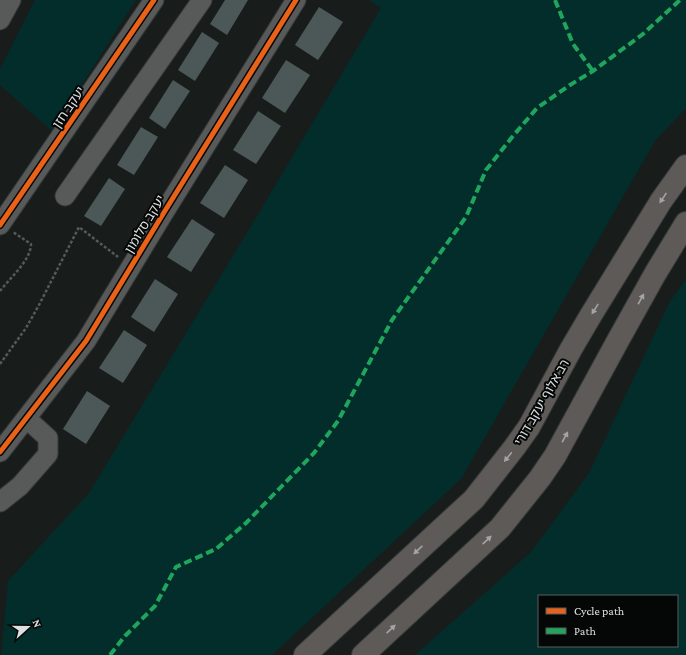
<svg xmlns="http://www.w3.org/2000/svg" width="686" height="655" font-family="'Crimson Pro','Noto Sans Hebrew',serif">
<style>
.green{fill:#032d2a;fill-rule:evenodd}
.building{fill:#4c5857}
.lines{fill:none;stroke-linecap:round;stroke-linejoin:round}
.minor-casing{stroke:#373a3a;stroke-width:21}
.major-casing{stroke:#373a3a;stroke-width:24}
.path{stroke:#565958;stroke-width:2.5;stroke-dasharray:3 2;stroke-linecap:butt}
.minor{stroke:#585a5a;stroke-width:19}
.major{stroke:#5d5a58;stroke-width:22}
.quiet{stroke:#20a55d;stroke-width:4;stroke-dasharray:8 4;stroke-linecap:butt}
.cycleway-casing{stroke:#050707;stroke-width:8}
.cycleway{stroke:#ea6118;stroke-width:5}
.oneway{fill:#a3a4a3}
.labels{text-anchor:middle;stroke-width:4;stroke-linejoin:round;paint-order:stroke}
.street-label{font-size:13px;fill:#dce0e0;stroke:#050707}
</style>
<rect width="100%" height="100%" fill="#181d1c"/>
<g class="green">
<path d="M35,0H136L52,131L0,85V69Z"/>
<path d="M369,0H686V108L655,141L461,479L272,655H1L8,581L89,493L248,231L381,8Z"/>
<path d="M686,280V655H415L531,552L589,473L670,301ZM539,596H677V646H539Z"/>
</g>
<g class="building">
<path d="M225,0H248L227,35L210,24Z"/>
<path d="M319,7L343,22L318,60L295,45Z"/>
<path d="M202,32L219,43L195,81L178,70Z"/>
<path d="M286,60L310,75L285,113L262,98Z"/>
<path d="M173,80L190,91L165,129L149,118Z"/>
<path d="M258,111L281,126L256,164L233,150Z"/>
<path d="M141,127L158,137L134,175L117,165Z"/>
<path d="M225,165L248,180L224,218L200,203Z"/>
<path d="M109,178L125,189L101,226L84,216Z"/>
<path d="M192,219L215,234L191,272L167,257Z"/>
<path d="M155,279L178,294L154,332L131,317Z"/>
<path d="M124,330L147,345L123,383L99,368Z"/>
<path d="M87,391L110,406L86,444L63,429Z"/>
</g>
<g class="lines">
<g class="minor-casing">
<g id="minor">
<path d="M0,20L11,0"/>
<path d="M65,196L202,0"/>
<path d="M0,225L154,0"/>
<path d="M0,452L86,341L163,214L296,0"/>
<path d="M0,502L20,486L48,454V438L27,419"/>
</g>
</g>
<g class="major-casing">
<g id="major">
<path d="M305,655L474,499L514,448L529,427L571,349L591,315L661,201L686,166"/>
<path d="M363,655L500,528L540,478L555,456L616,344L655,274L686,223"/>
</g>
</g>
<g class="path">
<path d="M0,291C10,278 31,260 31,244L13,232"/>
<path d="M0,364L26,328L39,305L79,227L118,257"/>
</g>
<use href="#minor" class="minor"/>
<use href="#major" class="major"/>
<g class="quiet">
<path d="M555,0L573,44L593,71"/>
<path d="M110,655L125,636L155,606L176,567L216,549L246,523L314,453L338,421L392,320L466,217L486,170L513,136L537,108L570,85L593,71L643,34L680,0"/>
</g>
<g class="cycleway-casing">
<g id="cycleway">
<path d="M0,225L154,0"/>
<path d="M0,452L86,341L163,214L296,0"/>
</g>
</g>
<use href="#cycleway" class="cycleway"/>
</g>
<defs><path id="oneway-solid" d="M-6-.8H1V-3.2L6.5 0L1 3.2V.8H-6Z"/></defs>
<g class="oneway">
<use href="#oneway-solid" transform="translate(663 198) rotate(124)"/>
<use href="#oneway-solid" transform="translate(641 299) rotate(-61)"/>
<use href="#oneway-solid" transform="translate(595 309) rotate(122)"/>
<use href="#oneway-solid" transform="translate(565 437) rotate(-61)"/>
<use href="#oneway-solid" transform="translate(508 457) rotate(129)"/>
<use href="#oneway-solid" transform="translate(487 540) rotate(-43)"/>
<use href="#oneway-solid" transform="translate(418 550) rotate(137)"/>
<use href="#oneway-solid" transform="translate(391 629) rotate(-43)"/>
</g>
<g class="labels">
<g class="street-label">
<text transform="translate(68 107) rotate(-56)" y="5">יעקב חזן</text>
<text transform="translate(144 224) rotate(-59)" y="5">יעקב סלומון</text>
<text transform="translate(541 402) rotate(-60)" y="5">רב אלוף יעקב דורי</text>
</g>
</g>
<rect x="538" y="595" width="140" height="52" fill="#050707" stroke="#5b5e5e"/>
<rect x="546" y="608" width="20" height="6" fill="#ea6118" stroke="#5b5e5e"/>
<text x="574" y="615" font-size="12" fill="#dce0e0">Cycle path</text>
<rect x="546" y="628" width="20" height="6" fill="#20a55d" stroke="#5b5e5e"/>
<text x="574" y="635" font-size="12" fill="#dce0e0">Path</text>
<g transform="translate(28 627) rotate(69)" stroke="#050707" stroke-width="3" paint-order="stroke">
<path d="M0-3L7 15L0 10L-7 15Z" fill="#dce0e0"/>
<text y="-6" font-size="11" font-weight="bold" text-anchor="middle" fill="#dce0e0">N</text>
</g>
</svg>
